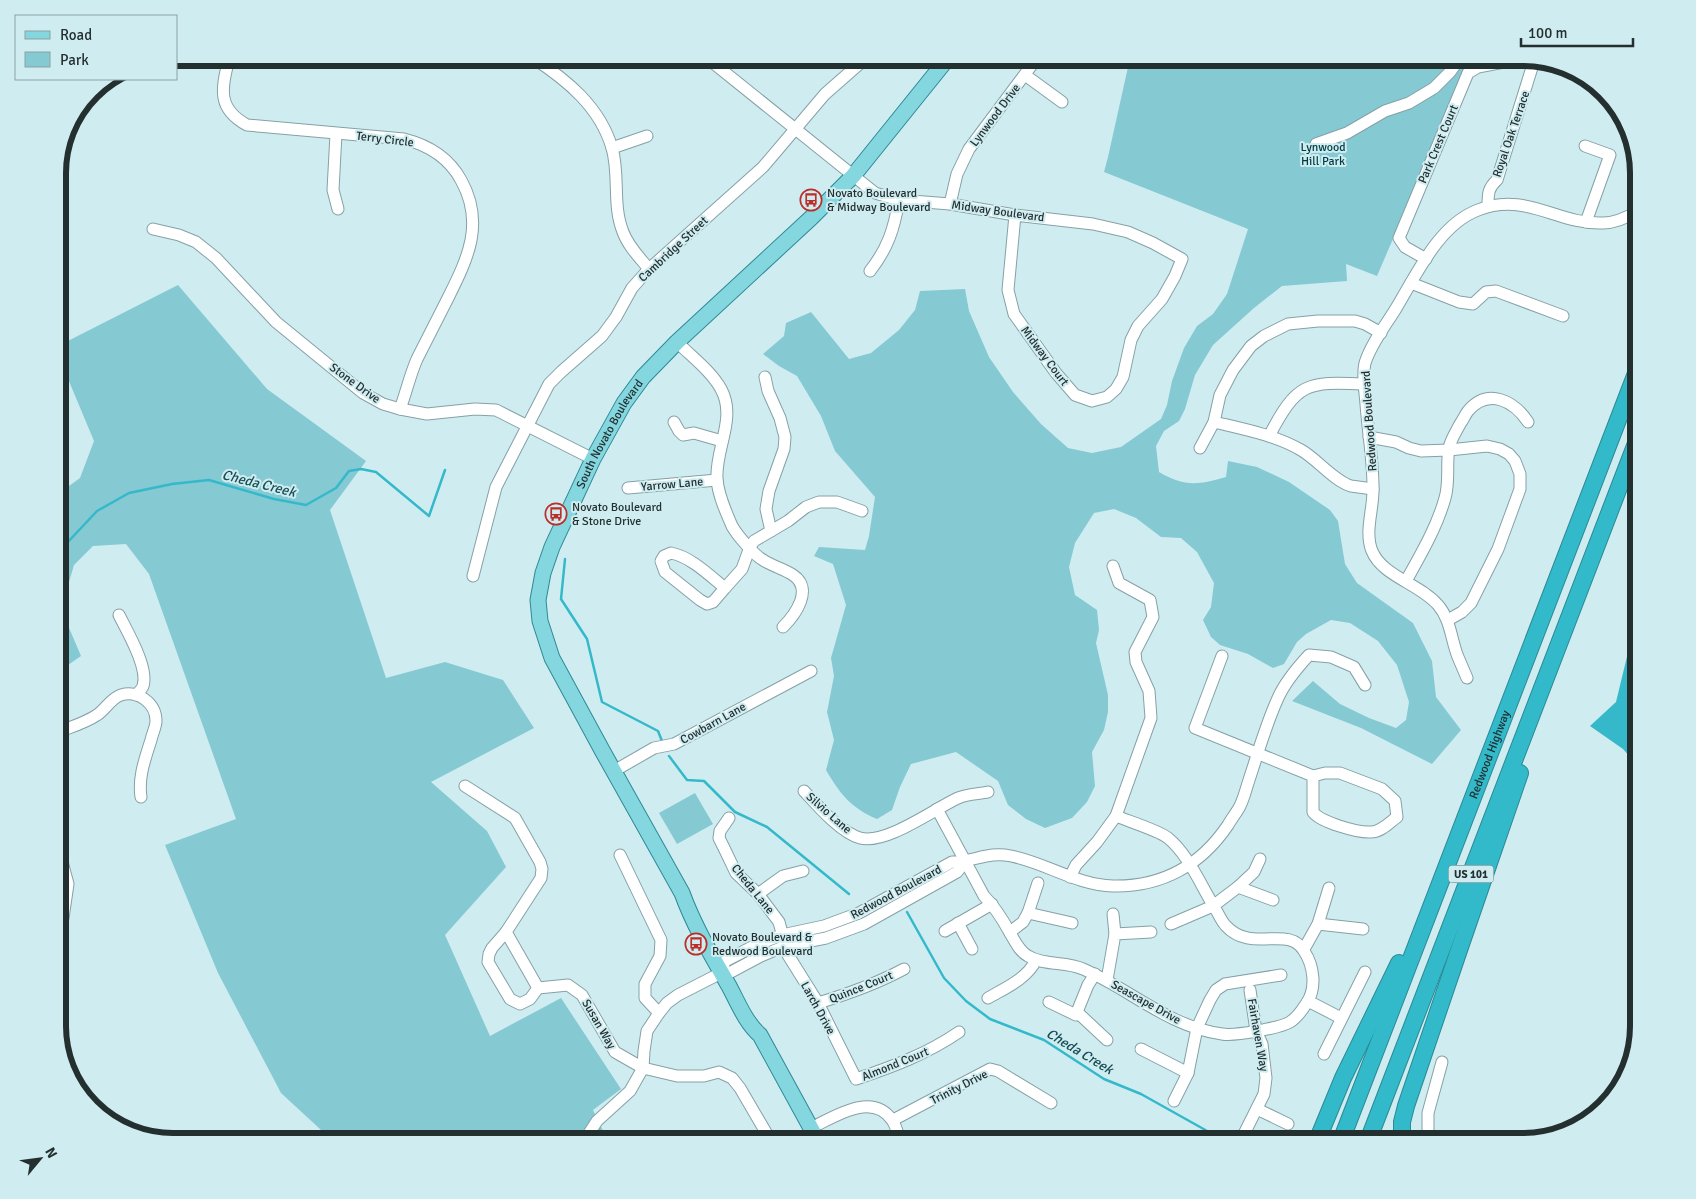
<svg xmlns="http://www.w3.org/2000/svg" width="1696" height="1199" font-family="Signika,sans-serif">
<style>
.green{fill:#85c9d3}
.water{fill:#35b9ca}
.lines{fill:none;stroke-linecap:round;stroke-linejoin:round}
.stream{stroke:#35b9ca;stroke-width:2.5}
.minor-casing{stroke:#85a1a5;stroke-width:13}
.major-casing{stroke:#2d8994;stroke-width:17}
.highway-casing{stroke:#2d8994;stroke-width:18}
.minor{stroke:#fff;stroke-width:11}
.major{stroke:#84d6df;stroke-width:15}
.highway{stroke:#32baca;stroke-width:16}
.labels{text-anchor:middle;stroke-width:4;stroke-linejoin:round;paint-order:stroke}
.shield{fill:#cfedf1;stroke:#57686a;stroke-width:1}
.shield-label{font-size:11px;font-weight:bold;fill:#242f30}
.street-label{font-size:12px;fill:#242f30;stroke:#cfedf1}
.park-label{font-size:12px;fill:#003b42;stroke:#cfedf1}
.poi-label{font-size:12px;fill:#242f30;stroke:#cfedf1;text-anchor:start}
.water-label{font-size:14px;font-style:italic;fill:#184e55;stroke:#cfedf1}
.rim{fill:none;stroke:#242f30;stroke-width:6}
</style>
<rect width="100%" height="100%" fill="#cfedf1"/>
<g class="green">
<path d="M1130,58H1471L1377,276L1346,264L1347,281L1282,286L1254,308L1213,345L1195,375L1185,409L1179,421L1164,431L1156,446L1159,472C1184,487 1199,485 1226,477L1228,461L1257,467L1289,482L1330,510L1338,521L1345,564L1357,583L1413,623L1432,661L1436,697L1461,730L1432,764L1361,728L1292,701L1313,681L1340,704L1369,718L1396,728L1406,720L1409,702L1397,665L1378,641L1350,623L1331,620L1306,634L1297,642L1284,664L1273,668L1248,654L1220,645L1211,637L1203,620L1211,607L1214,583L1197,552L1181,538L1161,537L1136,518L1114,509L1094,513L1075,543L1069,567L1075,595L1097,610L1099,630L1096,643L1108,695V712L1104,730L1092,752L1095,786L1087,802L1072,818L1045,828L1026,819L1008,805L998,781L956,752L911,764L900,787L892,810L877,819C851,808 840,794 826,770L834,740L827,712L834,676L831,658L846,605L833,564L814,556L819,547L865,550L869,536L875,497L835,451L821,416L797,376L779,366L763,354L784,336L786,323L811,312L849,359L871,353L899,330L915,310L920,291L965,289L969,311L989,357L1013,392L1041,424L1068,448L1092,453L1121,447L1161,419L1167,405L1172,381L1184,348L1197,326L1213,314L1227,294L1248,229L1104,172L1108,157Z"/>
<path d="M178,285L267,389L366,461L330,510L386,678L445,662L503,680L534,728L431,782L487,831L506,867L445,935L490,1036L561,998L621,1089L593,1110L608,1141H333L281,1093L218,973L165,845L236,819L149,574L126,544L93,546L74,565L61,609L81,656L58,672V494L80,478L94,441L58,355V346Z"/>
<path d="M695,793L713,824L677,844L659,813Z"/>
</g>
<path class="water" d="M1638,611V766L1623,749L1590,726L1616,702Z"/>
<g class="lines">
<g class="stream">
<path d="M565,559L561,599L587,639L602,702L658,731L662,741"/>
<path d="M60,582L66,544L97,511L129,493L172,484L209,480L274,499L306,505L336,488L349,471L361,469L376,472L429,516L445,470"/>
<path d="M669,756L687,780L704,781L735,812L767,827L849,894"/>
<path d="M907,912L944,978L966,1001L990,1019L1044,1040L1104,1079L1141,1094L1225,1141"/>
</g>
<g class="minor-casing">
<g id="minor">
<path d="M229,58C222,88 216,108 247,125L404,139C428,145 449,158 461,180C485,223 468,258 448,298C438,318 427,339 417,359C410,375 406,393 400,409"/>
<path d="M533,58C567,80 600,107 612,148C620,175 612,205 623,232C628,246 640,258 649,269"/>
<path d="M707,58L875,193L899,200L950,204L1015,215L1093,224L1128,232L1153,243L1182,259L1175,276L1162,299L1138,326L1131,340L1123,377L1116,389L1107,397L1092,401L1075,395L1056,373L1014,314L1008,290L1015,215"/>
<path d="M1025,75L1062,102"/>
<path d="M336,134L333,190L338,209"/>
<path d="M1316,144L1347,133L1385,111L1409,103L1434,88L1450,72L1460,58"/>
<path d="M1585,146L1610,155L1586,222"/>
<path d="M612,148L647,136"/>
<path d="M950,204L957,174L969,149L1037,58"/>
<path d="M1488,206C1488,194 1488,188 1497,180L1534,61"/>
<path d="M153,229L179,235L196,242L216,258L276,322L363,393L383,404L400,409L427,414L475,409L496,410L593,459"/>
<path d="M1426,259L1405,247L1399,238L1468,73L1478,67L1526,58"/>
<path d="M870,271C888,248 894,229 899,200"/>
<path d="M1411,283L1459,302L1473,304L1486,292L1496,291L1563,316"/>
<path d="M677,342C692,357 711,371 721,389C737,418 715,449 717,479C718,495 726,512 732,526C737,535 754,555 763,560C772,566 784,569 793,575C814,589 795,615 783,627"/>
<path d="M765,377L768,391L780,418L785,437L784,449L769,491L766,509L771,531"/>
<path d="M674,422L679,431L683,435L694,433L722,441"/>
<path d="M1214,422C1243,429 1275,435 1301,450C1317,459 1334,481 1351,486C1358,487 1366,488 1373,489"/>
<path d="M1269,436C1297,383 1306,381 1364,384"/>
<path d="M1369,437L1396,442L1409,448L1421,451L1449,450L1487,446L1500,449L1509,454L1515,461L1520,474V489L1498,549L1471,603L1462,612L1448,620"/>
<path d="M1200,448L1214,422L1220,395L1233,370L1251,346L1264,336L1288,324L1318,321H1355L1365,324L1381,333"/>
<path d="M628,488L717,480"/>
<path d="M671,553C691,557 709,575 725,588L713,602L707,604L700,600L665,572L661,561L664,556Z"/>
<path d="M473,576L496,487L549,384L561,372L602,336L616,317L632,288L649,269L763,167L825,94L866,58"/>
<path d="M1406,581C1421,554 1437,527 1445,498C1450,481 1446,464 1449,448C1451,439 1456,432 1460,424C1463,420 1465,415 1468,411C1488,387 1514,401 1528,422"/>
<path d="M725,588L742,569L750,547L754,541L788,521L806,507L819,502H837L862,511"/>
<path d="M119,615C127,631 149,668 143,686C142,689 138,693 136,695"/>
<path d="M1222,656L1195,728L1313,776L1325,773H1340L1382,789L1395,801L1397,817C1389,823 1381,832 1371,832C1358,833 1320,822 1313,812V776"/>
<path d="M1467,678C1464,671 1461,664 1458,657C1451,640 1451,620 1438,605C1420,584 1382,576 1372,551C1364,531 1374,508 1373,487C1373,460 1368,432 1366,404C1365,391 1362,375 1365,363C1371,344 1385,326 1395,310C1416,276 1438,225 1478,210C1526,191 1558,225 1603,223C1616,223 1628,217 1638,211"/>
<path d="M58,732C71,727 85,723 97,715C105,710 111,698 121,695C138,690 156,703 156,721C156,727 152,734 151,740C145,759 138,777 141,797"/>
<path d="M614,771L654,748L674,744L811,671"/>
<path d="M465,786L515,818L540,862L542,869L541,878L506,932L538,988L568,985L582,995L615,1052L643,1068L677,1076H704L719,1072L732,1078L740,1088L771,1141"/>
<path d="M804,791C817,805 841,833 860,838C886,845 934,809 958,798C967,794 979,794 988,792"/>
<path d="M937,809L984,896C995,907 1003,920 1010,933C1015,941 1019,951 1028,956C1044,966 1066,961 1083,969C1130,989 1169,1027 1222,1034C1234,1036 1251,1032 1263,1030C1286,1025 1293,1025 1306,1004C1317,989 1314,966 1304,951C1288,924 1252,954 1226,926C1222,922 1219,915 1216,910C1202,888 1189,855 1168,838C1160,831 1128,821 1116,816"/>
<path d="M729,818L720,831L719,838L724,848L736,873L758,894L779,922L788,955L818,1003L856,1079C892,1067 927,1054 959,1032"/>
<path d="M620,855L661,940L660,956L645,984V998L659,1013"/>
<path d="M1070,877L1076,865L1097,842L1116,816L1151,718L1149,691L1136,662L1135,652L1153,617L1150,600L1119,583L1113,566"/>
<path d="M1238,887L1254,872L1260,859"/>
<path d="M758,894L783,876L803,871"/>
<path d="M1028,913L1038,883"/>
<path d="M1113,914L1115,934"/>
<path d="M958,923L972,949"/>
<path d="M1171,924L1213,906L1238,887L1273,900"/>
<path d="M1318,924L1363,929"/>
<path d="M945,931L992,904"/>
<path d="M506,932L492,948L489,954L488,962L510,999L520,1004L530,999L538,988"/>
<path d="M1010,932L1023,922L1028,913L1072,923"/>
<path d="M58,937L63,918L68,884L58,847"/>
<path d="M1304,949L1318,924L1329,888"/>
<path d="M721,973L725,961L756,945L782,935L824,926L859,913L952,862C974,862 988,851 1011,856C1046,863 1077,885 1113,886C1162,887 1201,865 1228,825C1232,818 1237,812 1240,806C1244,798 1246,789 1249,780C1258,753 1266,724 1278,698C1285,682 1297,668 1309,655L1331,657L1354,667L1365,685"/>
<path d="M1095,974L1088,985L1077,1012L1107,1040"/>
<path d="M1107,980L1115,934L1151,932"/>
<path d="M988,998C1005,988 1027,979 1036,960"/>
<path d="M1308,1001L1341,1018"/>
<path d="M1049,1002L1076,1015L1077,1012"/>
<path d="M818,1003C848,994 876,984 904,969"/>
<path d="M1141,1049L1188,1073"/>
<path d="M1324,1054L1365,972"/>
<path d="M1174,1101L1188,1073L1197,1028L1210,1000L1216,990L1225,984L1281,975"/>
<path d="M1257,1109L1288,1124"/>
<path d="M893,1120L990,1069L998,1071L1051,1103"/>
<path d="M811,1128C834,1117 872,1091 892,1120C896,1125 898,1135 900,1141"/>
<path d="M1244,1134L1264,1094L1266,1078L1262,1044L1256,1031L1250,990"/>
<path d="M584,1141L597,1121L630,1091L643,1068L644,1051L647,1031L659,1013L667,1003L678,995L721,973L731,972L761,956L785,946L826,938L864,924L957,872L965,862"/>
<path d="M655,1141L666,1137L675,1141"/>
<path d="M1108,1141L1114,1140L1118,1141"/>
<path d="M1428,1141V1113L1442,1062"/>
</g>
</g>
<g class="major-casing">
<g id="major">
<path id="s1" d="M818,1141L760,1035C746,1023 738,1003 729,986C712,956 694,926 682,893L603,752L552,658L540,621L538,600L543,573L552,547L593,459L624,403L643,377L677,342L811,218L853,176L948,58"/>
</g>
</g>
<g class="highway-casing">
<g id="highway">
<path d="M1317,1141L1343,1078L1399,963"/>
<path id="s2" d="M1341,1141L1638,368"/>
<path d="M1368,1141L1638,438"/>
<path d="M1402,1141V1122L1406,1106L1459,950L1520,773"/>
</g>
</g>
<use href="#minor" class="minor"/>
<use href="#major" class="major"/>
<use href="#highway" class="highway"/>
</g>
<defs>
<g id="bus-ring" transform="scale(1.125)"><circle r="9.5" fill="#cfedf1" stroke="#bc2e29" stroke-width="1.5"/><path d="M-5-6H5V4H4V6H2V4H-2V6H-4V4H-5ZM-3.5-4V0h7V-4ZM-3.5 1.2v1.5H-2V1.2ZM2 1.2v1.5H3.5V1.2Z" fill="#bc2e29"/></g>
</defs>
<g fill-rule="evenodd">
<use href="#bus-ring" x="811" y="200"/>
<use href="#bus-ring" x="556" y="514"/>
<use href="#bus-ring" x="696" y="944"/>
</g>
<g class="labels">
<rect class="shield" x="1448.5" y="865.5" width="45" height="17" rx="4"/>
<g class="shield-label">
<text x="1471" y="878">US 101</text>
</g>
<g class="street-label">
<text transform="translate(995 115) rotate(-53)" y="4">Lynwood Drive</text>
<text transform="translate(1511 134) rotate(-71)" y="4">Royal Oak Terrace</text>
<text transform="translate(385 139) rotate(7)" y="4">Terry Circle</text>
<text transform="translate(1438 144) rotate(-67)" y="4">Park Crest Court</text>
<text transform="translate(998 211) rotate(8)" y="4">Midway Boulevard</text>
<text transform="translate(673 249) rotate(-43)" y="4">Cambridge Street</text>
<text transform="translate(1045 356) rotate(53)" y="4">Midway Court</text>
<text transform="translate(355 383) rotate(36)" y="4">Stone Drive</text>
<text transform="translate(1369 421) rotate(-94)" y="4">Redwood Boulevard</text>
<text dy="4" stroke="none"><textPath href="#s1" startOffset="794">South Novato Boulevard</textPath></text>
<text transform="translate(672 484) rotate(-5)" y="4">Yarrow Lane</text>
<text transform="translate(713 723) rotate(-29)" y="4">Cowbarn Lane</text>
<text dy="4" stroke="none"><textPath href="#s2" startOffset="414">Redwood Highway</textPath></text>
<text transform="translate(829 813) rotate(41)" y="4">Silvio Lane</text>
<text transform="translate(753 889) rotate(51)" y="4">Cheda Lane</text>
<text transform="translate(896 892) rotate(-28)" y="4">Redwood Boulevard</text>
<text transform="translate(861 987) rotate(-22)" y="4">Quince Court</text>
<text transform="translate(1146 1002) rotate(29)" y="4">Seascape Drive</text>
<text transform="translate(818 1008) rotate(61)" y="4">Larch Drive</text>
<text transform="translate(599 1024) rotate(60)" y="4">Susan Way</text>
<text transform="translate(1258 1035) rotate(80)" y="4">Fairhaven Way</text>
<text transform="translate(895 1064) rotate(-22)" y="4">Almond Court</text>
<text transform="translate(959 1087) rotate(-27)" y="4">Trinity Drive</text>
</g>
<g class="park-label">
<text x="1323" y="151">Lynwood<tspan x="1323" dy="14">Hill Park</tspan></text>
</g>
<g class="poi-label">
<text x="827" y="197">Novato Boulevard<tspan x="827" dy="14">&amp; Midway Boulevard</tspan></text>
<text x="572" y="511">Novato Boulevard<tspan x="572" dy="14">&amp; Stone Drive</tspan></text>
<text x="712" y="941">Novato Boulevard &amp;<tspan x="712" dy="14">Redwood Boulevard</tspan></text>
</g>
<g class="water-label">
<text transform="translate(259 483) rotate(14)" y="5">Cheda Creek</text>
<text transform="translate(1080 1051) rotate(31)" y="5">Cheda Creek</text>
</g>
</g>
<path d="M0 0H1696V1199H0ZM173 66H1523A107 107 0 0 1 1630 173V1026A107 107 0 0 1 1523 1133H173A107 107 0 0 1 66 1026V173A107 107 0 0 1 173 66Z" fill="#cfedf1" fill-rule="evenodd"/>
<path class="rim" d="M173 66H1523A107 107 0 0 1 1630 173V1026A107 107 0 0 1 1523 1133H173A107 107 0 0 1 66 1026V173A107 107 0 0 1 173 66Z"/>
<rect x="15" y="15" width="162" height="65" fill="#cfedf1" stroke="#8ba1a4"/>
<rect x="25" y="31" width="25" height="8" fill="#84d6df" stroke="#8ba1a4"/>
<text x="60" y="40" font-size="15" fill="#242f30">Road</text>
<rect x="25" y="52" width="25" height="15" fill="#85c9d3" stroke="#8ba1a4"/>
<text x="60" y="65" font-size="15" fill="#242f30">Park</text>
<g transform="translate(40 1159) rotate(61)" stroke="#cfedf1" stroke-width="4" paint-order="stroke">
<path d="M0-4L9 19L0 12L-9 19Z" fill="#242f30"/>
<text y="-8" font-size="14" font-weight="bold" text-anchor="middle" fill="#242f30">N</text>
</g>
<path d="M1521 38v8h112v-8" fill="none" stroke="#242f30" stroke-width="2.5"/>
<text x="1528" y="38" font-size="15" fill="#242f30" stroke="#cfedf1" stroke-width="4" paint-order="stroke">100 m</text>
</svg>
